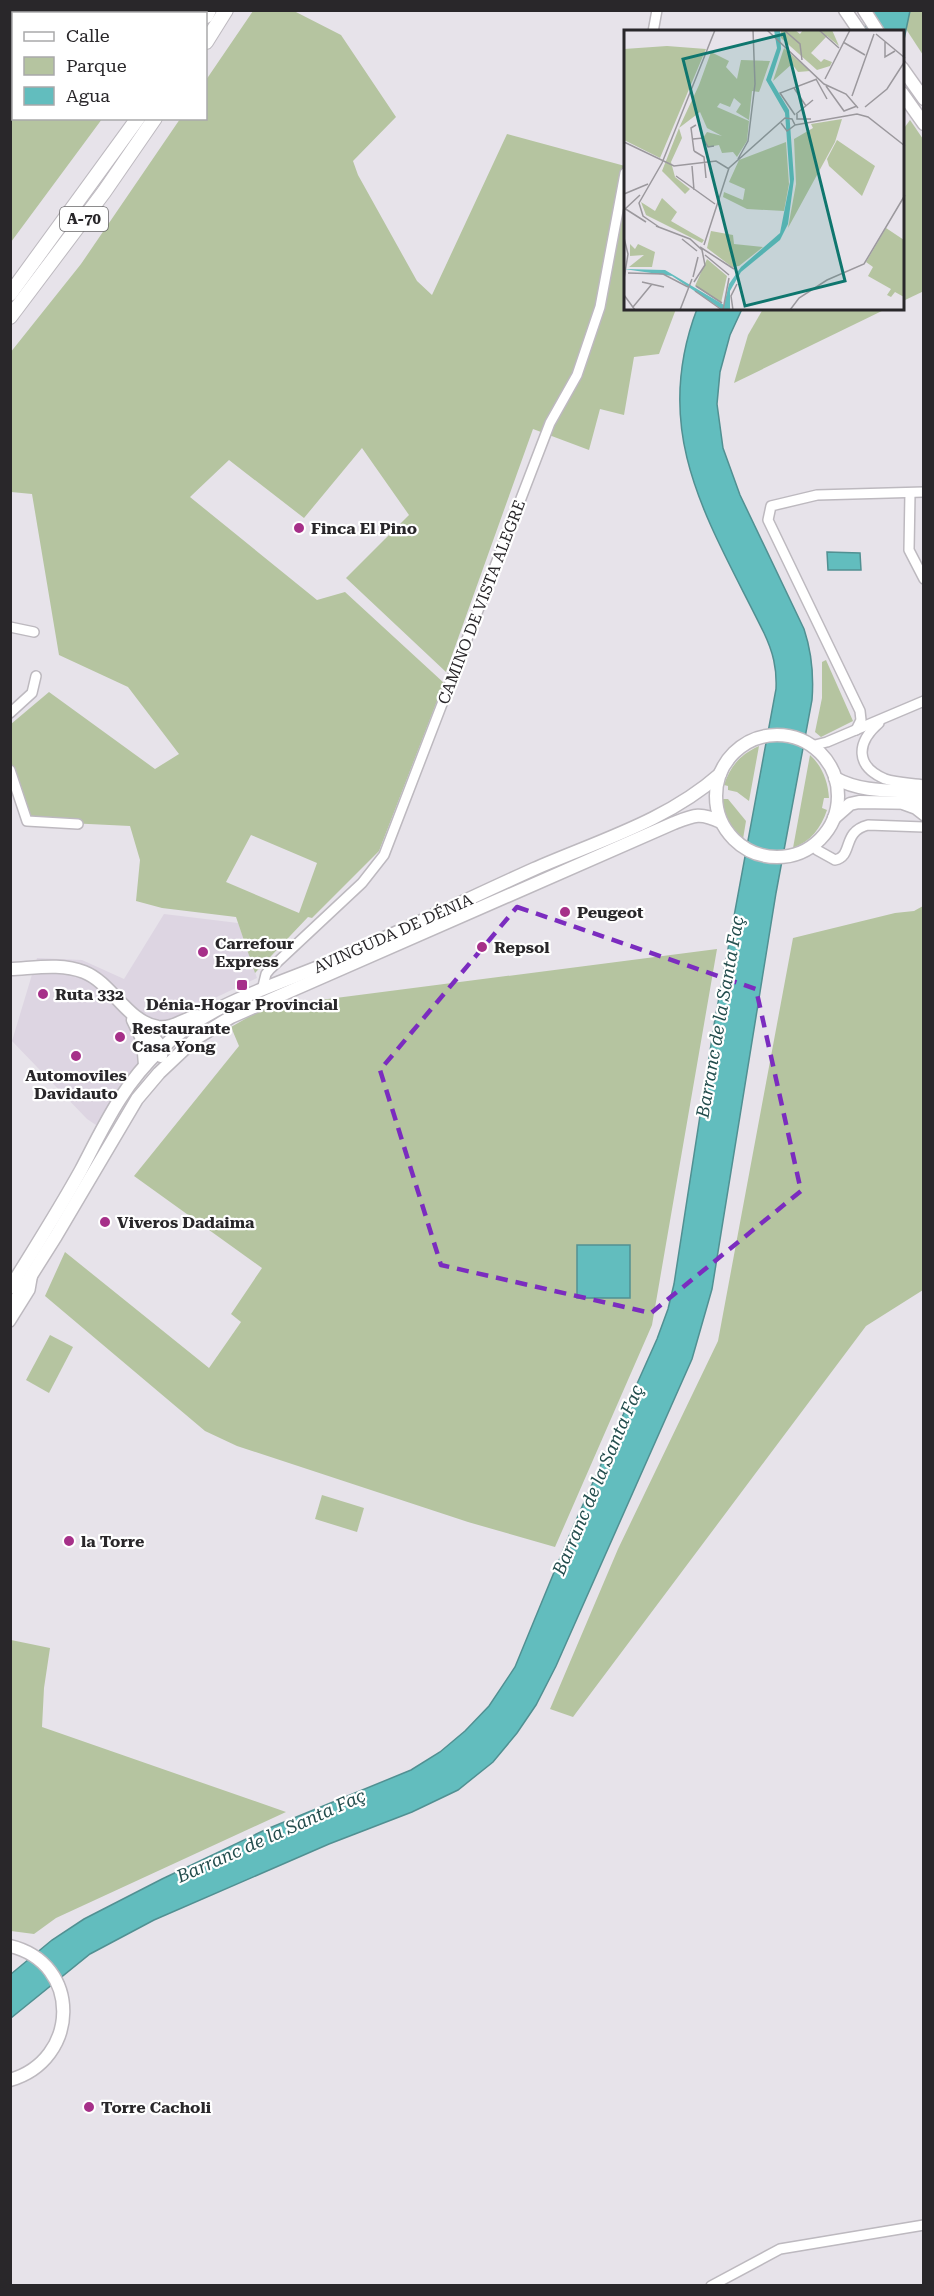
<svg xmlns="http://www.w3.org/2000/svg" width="934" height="2296" font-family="'Roboto Serif',serif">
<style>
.built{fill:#ddd5e2}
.green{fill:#b5c4a0;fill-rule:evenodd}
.water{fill:#62bdbe;stroke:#519092;stroke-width:1.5}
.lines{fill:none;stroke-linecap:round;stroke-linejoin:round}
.minor-casing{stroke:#bdb9bf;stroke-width:12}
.major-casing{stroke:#bdb9bf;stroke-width:15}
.highway-casing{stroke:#bdb9bf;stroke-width:16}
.minor{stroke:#fff;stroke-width:9}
.major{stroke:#fff;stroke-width:12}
.highway{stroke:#fff;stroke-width:14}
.marked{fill:none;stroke:#7b2cbf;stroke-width:4.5;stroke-dasharray:12 8;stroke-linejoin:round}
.poi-dot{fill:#a63089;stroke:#fff;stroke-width:2}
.labels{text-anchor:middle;stroke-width:4.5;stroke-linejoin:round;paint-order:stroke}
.shield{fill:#fff;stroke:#69686a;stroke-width:1.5}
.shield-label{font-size:15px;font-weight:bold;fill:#29272a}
.poi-label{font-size:16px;font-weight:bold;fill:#29272a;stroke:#fff;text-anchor:start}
.street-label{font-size:16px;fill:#29272a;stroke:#fff}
.water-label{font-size:18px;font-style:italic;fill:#234d4d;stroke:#fff}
.inset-road{fill:none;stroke:#9b989d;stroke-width:1.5}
.view{fill:#0f766e;fill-opacity:0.15;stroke:#0f766e;stroke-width:3}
.inset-edge{fill:none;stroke:#29272a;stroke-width:3}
</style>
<rect width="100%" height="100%" fill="#e7e3ea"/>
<path class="built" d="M164,914L238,923L257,978L166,1021L96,1125L87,1119L12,1041L37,958L82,960L124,979Z"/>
<g class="green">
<path d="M11,10L182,11L180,14H14V118L102,119L11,242Z"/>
<path d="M253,11H294L341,35L396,117L353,161L358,175L417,281L432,295L507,134L625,166V309H676L659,354L634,357L624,415L600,409L589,450L533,429L446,672L346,578L409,515L362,448L304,518L229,460L190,497L317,600L345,592L444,683L379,851L312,918L308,917L255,973L236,917L162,908L136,901L140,860L130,826L27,821L11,770V724L49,692L155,769L179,754L128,687L59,655L32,494L11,492L10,353L81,264L180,119L206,118V80ZM251,835L317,863L299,913L226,882Z"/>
<path d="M910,11H923V55L906,29Z"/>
<path d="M910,120L923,139L924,291L903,301L902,131Z"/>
<path d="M763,309H886L734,383L748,335Z"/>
<path d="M826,660L853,721L821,737L815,732L822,698V662Z"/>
<path d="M759,746L749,801L737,792L728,790V786L724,785C730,766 741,754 759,746Z"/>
<path d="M810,755C822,766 828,781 829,798H824L822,808L827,810C821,828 811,841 793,848Z"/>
<path d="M722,799H728L746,821L743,839C730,829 724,815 722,799Z"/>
<path d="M923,906V1290L866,1326L573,1717L550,1709L618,1549L718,1341L793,938L895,913L914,911Z"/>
<path d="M717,949L652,1325L555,1547L468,1522L237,1446L205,1431L45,1296L65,1252L209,1368L241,1322L231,1314L262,1268L134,1176L239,1046L231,1027L266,1007Z"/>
<path d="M50,1335L73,1347L49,1393L26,1380Z"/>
<path d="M322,1495L364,1508L357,1532L315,1519Z"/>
<path d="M11,1640L50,1648L44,1688L42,1727L286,1812L56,1918L34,1934L11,1931Z"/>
</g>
<g class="water">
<path d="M869,11H910L903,44L902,32H864Z"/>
<path d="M697,309H742L730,335L720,372L717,404L723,448L740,495L804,629C812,653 814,674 812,700L776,893L712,1289L692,1359L556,1666L536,1705L517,1733L493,1762L458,1790L412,1812L329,1844L154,1920L90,1954L11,2018V1974L52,1940L84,1919L162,1879L267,1829L411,1770L440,1752L465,1731L489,1706L515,1667L569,1536L657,1339L668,1309L674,1284L715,1019L776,689C777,668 773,652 764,633C710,523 649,435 697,309Z"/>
<path d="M827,552L860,553L861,570H828Z"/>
<rect x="577" y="1245" width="53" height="53"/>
</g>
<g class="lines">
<g class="minor-casing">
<g id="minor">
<path d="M653,32L657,10"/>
<path d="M910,493L909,550L924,579"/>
<path d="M10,627L34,632"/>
<path d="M10,713L32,693L36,676"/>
<path d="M879,723C856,743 855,766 885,779C897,783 911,783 924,785"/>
<path d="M856,730L861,720L860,711L768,520L771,506L817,495L924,492"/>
<path d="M811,746L827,742L924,701"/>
<path d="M10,770L27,821L78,824"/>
<path d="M904,805L915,809L924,816"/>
<path d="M814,844L817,850L835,860C854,856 841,832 868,825L924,827"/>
<path d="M262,990L266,974L270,969L362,883L384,855L550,423L577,375L600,307L625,173"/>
<path d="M10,1322L30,1290L33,1273"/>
<path d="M711,2286L780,2249L924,2225"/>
</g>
</g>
<g class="major-casing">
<g id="major">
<path d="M845,10L860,32"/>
<path d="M864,10L878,32"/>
<path d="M902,68L924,99"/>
<path d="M902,93L924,124"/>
<circle cx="777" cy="796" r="61"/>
<path d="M835,778C862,793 893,790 924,792"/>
<path d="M834,818L850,804L859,802L924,803"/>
<path d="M10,969C35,968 61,963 84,972C112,983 127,1022 158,1027C173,1029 183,1019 197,1016"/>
<path d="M133,1020L143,1041L145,1065"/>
<path d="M140,1021L162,1048L161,1056"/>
<path d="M10,1288C34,1249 59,1210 81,1170C105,1124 122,1086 161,1049C205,1006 270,987 326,964C396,934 465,900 534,869C598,841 667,821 720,774"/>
<path d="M10,1309L56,1236L137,1099L159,1073L195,1039L231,1017L674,823C694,815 700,812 721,822"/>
<path d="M10,1946C82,1963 80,2060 10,2080"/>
</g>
</g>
<g class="highway-casing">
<g id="highway">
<path d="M206,16L209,10"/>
<path d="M206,42L226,10"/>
<path d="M10,294L138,118"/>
<path d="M10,317L104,192L155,118"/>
</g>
</g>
<use href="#minor" class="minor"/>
<use href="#major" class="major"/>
<use href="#highway" class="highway"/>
</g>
<path class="marked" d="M517,907L756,989L801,1191L651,1313L441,1265L380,1070Z"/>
<g class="poi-dot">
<circle cx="299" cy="528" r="6"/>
<circle cx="565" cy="912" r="6"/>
<circle cx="482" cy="947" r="6"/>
<circle cx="203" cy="952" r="6"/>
<rect x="236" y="979" width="12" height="12" rx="3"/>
<circle cx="43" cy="994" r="6"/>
<circle cx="120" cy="1037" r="6"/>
<circle cx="76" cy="1056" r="6"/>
<circle cx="105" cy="1222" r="6"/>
<circle cx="69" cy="1541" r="6"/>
<circle cx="89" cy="2107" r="6"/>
</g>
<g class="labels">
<rect class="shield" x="60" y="207" width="48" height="24" rx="4.5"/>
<g class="shield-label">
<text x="84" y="224">A-70</text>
</g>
<g class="poi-label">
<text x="311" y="534">Finca El Pino</text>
<text x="577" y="918">Peugeot</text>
<text x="215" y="949">Carrefour<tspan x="215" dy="18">Express</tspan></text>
<text x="494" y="953">Repsol</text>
<text x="55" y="1000">Ruta 332</text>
<text x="242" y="1010" text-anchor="middle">Dénia-Hogar Provincial</text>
<text x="132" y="1034">Restaurante<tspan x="132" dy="18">Casa Yong</tspan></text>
<text x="76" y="1081" text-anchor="middle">Automoviles<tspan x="76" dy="18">Davidauto</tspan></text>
<text x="117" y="1228">Viveros Dadaima</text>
<text x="81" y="1547">la Torre</text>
<text x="101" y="2113">Torre Cacholi</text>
</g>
<g class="street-label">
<text transform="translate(481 602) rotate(-69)" y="6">CAMINO DE VISTA ALEGRE</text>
<text transform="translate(393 933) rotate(-24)" y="6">AVINGUDA DE DÉNIA</text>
</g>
<g class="water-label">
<text transform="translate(720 1017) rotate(-80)" y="6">Barranc de la Santa Faç</text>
<text transform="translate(598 1480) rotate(-67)" y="6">Barranc de la Santa Faç</text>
<text transform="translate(271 1836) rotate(-24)" y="6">Barranc de la Santa Faç</text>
</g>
</g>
<g transform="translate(624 30)">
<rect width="280" height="280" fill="#e7e3ea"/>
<path d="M171,0L176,4L179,0H208L215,16L203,6L187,23L197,32L200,29L208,32L206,36L193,40L157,8V0ZM43,16L82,19L36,128L0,110V19ZM160,18L186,41L174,42L168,34L149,51ZM87,22L105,31L102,37L113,49L117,30L146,31L137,57L135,62L128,61L125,90L112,82L117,74L110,68L106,77L96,73L93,77L125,91L123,111L113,127L109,122L98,123L95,115L84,117L79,108L83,102L98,106L83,98L76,82L55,98L58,108L47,132L51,147L66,159L61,164L38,141L55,98L75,55ZM218,89L211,112L164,198L172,154L170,109L189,98L187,94ZM213,110L251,136L238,166L205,136L203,129ZM162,112L165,154L160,181L123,179L99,167L100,162L119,170L121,159L105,152L115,130ZM38,168L53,182L47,191L80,210L78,213L22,185L17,172L31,181ZM262,198L280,210V267L271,262L267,267L263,265L267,259L244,246L249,237L242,232ZM87,201L109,205L110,214L139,217L115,236L108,237L83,218ZM6,214L11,219L14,214L31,222L28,237H5L20,225L6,226ZM83,229L103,246L97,273L71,256Z" fill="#b5c4a0"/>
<path d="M150,0H156L157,19L147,50L165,80L170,149L164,194L156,210L117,242L106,261V280H99L48,246L0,239L41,240L100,275L105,254L117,237L156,203L166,152L161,83L142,50L153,18Z" fill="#62bdbe"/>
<path class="inset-road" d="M143,0L200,54L222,64L234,78M160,0L176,14L178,30M195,0L215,18M252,4L281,28M219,12L241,25M261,12V27L271,21M192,49L203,69M201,49L226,0M202,56L220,81L233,76M170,58L182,76M228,66L250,4M241,77L263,59L281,31M172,84L189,70M173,84V89H187M171,85L156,63L193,49M171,95L233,84L244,87L281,116M69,109L79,108L84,117L90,116M0,112L50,136L92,131L105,139M70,121L80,127L82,148M70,121L67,98L72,95M114,129L124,111L131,54L129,0M68,136L70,160M52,146L91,174M0,164L24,154M0,178L22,192M0,180L16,165M32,196L66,209L78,220L81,235L70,252M35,197L19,186L15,173L38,133L91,0M0,208L4,224L0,249M58,209L73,221M80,215L105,138L161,88L168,89L171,95L163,101L157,93M76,217L110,239M81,225L105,245M4,243L39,244L64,257M69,247L74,227M18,252L40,257M72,256L98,273M71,261L98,280M0,265L11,280M9,277L28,254M56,280L68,249M99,280L105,248M109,280L107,266L113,254M166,280L175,268L203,250L240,234L281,165"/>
<path class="view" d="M160,4L221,251L121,276L59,29Z"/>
<rect width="280" height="280" class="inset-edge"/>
</g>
<rect width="934" height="2296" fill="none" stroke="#29272a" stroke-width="24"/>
<rect x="12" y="12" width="195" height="108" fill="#ffffff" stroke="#a9a9aa" stroke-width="1.5"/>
<rect x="24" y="32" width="30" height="9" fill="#ffffff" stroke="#a9a9aa" stroke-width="1.5"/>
<text x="66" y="42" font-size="18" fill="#29272a">Calle</text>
<rect x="24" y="57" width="30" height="18" fill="#b5c4a0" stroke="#a9a9aa" stroke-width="1.5"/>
<text x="66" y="72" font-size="18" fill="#29272a">Parque</text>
<rect x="24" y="87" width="30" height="18" fill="#62bdbe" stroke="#a9a9aa" stroke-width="1.5"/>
<text x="66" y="102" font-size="18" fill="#29272a">Agua</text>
</svg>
